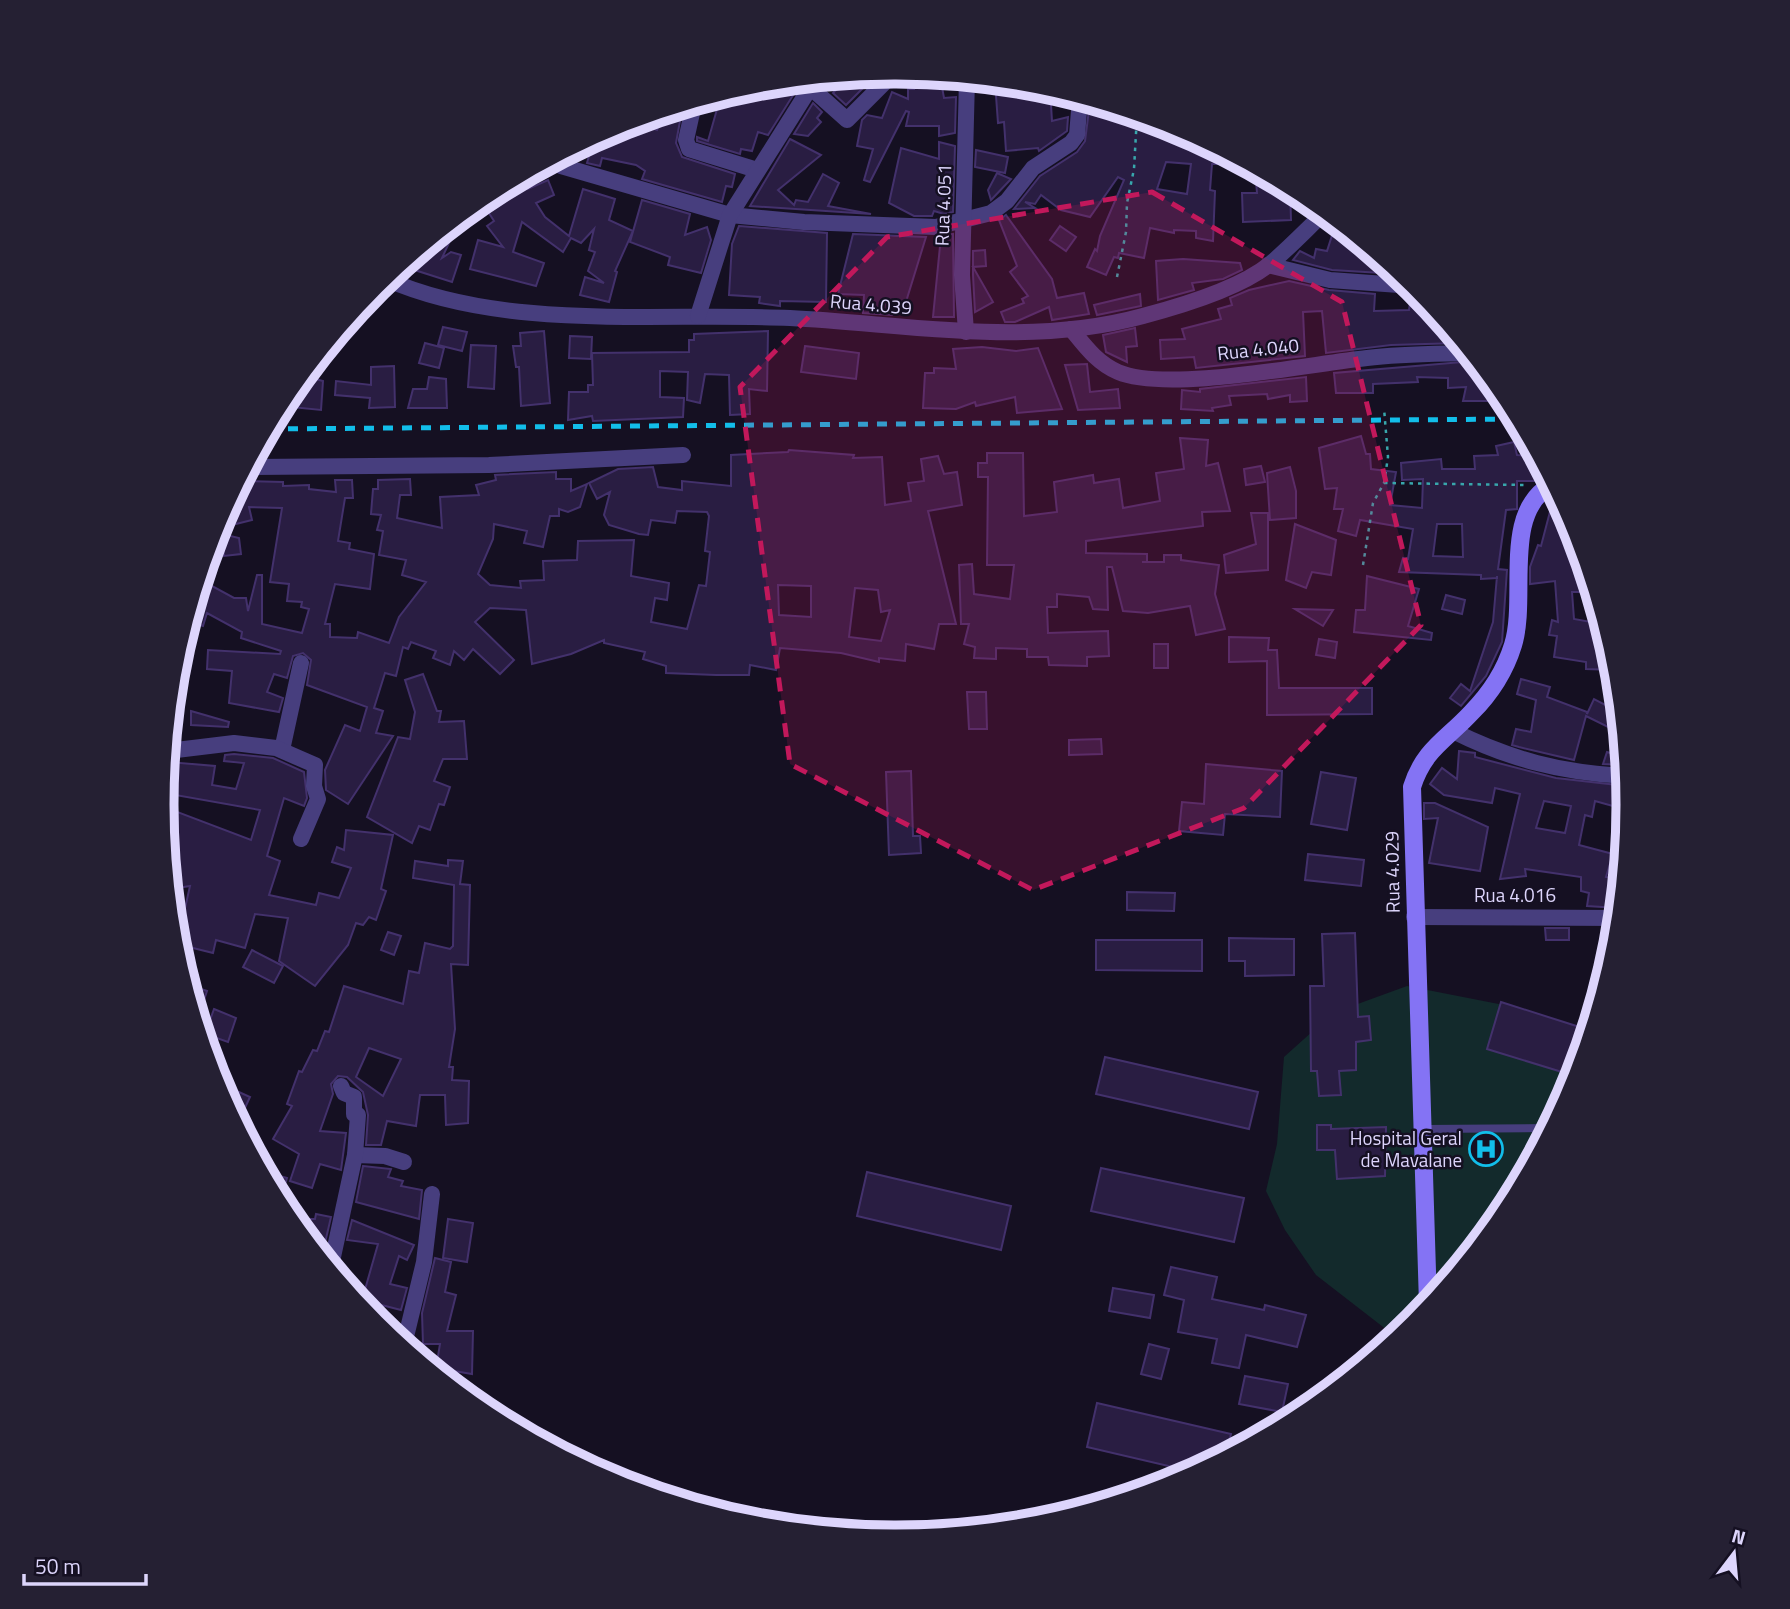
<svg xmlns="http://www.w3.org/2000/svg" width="1790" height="1609" font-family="'Titillium Web',sans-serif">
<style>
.green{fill:#132a2c}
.building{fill:#291d42;stroke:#43316c;stroke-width:2;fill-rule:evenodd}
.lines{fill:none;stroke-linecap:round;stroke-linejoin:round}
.path{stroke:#38a7ac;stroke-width:2.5;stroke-dasharray:3.5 5;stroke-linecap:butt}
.lane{stroke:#473e7e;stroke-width:8}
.street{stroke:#473e7e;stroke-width:16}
.secondary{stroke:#8473f4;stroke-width:18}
.rail{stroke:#12beea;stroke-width:5;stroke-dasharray:10 9;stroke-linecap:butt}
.marked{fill:#c2185b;fill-opacity:0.2;stroke:#c2185b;stroke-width:5;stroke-dasharray:14 9;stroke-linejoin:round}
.labels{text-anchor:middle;stroke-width:5;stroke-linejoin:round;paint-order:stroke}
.street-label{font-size:19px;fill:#ddd5fc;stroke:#151022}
.poi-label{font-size:19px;fill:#ddd5fc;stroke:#151022;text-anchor:end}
.rim{fill:none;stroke:#ddd5fc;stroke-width:9}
</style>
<rect width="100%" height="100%" fill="#151022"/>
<path class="green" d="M1407,986L1519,1008L1582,1052L1572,1085L1504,1212L1413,1323L1396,1337L1316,1275L1285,1230L1266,1191L1277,1144L1284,1057L1333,1013Z"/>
<g class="building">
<path d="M877,74L846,105L833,93L850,76Z"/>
<path d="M940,76L944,98L956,97L955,133L939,136V126H906L909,112L906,111L870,182L864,180L873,149L857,146L862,120L867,115L882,118L892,92L908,99V89H914V79Z"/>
<path d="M802,81L768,135L758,132L752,151L741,149L740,154L697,141V137L708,141L721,95L752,86Z"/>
<path d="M995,82L1050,89L1052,121L1068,117L1067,131L1039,151L1038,148L1006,151L1004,122L998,123Z"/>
<path d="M1090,102L1176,128L1221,152L1220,164H1212L1210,190L1215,191L1213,241L1196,238V231L1174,230V233L1150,228L1144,258L1119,253L1118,258L1114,257L1106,275L1087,267L1095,249L1097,251L1100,236L1124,180L1118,177L1090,217L1061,210L1041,195L1035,204L1025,202L1035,208L1014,209L1040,176L1077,152L1085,141ZM1166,162L1191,164L1187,194L1157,189Z"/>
<path d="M813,103L822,112L817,118L821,122L808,136L794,134Z"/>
<path d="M663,115L680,121L676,143L682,157L735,174L732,187L726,186L722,202L642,179L645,171L636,165L602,158L600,166L587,163L591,149L580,146L615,127L634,122L657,130Z"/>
<path d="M790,139L821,155L778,190L794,205L796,200L808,202L823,174L839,183L828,206L871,214L750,206Z"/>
<path d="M939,142L955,146L953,212L944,214L934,211L932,216H914L889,203L901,148L939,159Z"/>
<path d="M976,150L1008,157L1005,173L975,167Z"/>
<path d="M1255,170L1290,189L1291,220L1243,222L1242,193H1257Z"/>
<path d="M997,173L1011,179L991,200L988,190Z"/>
<path d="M522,177L528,189L548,180L554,195L536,203L545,217L569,236L583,189L615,199L609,220L633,231L615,271L617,272L609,302L580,295L585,277L604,283L588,271L595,252L589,250L594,229L581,243L571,238L563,252L522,222L513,252L544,263L536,286L470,269L478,240L503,247L487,226L494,221L487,210L488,204L506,193L503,187Z"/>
<path d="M642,200L690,214L685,235L707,227L711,240L701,273L668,265L670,257L630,242Z"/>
<path d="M1006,215L1052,279L1057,298L1084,293L1089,314L1052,320L1049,307L1015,322H1005L1001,312L1024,303L1022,299L1028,296L1010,272L1017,266L999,220Z"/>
<path d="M461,217L442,258L451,252L461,255L452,282L402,266Z"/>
<path d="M1336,223L1362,244L1399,274L1332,270L1293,260L1300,251L1314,258L1316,249L1327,251Z"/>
<path d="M739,226L827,233L826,302L780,301V306L759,303L760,297L729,295L732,244Z"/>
<path d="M1060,226L1076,237L1066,251L1050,240Z"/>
<path d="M853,234L926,237L905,305L899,303L897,310L892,308V315L863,313L864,295L838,294Z"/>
<path d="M953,234L954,317H933L941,236Z"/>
<path d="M985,250L986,266L973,267L993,302L975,312L973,275V251Z"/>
<path d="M1183,259L1240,263L1242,270L1223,279L1192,283L1194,290L1158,300L1156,261Z"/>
<path d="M1289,281L1329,290L1375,294L1374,311L1409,310L1411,296L1419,294L1459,343L1391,345L1326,353L1322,311L1303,312L1305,356L1196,368L1194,357L1161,359L1160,340L1185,339L1182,329L1221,319L1218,309L1232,305L1230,298L1249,290Z"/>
<path d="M1140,294L1141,306L1097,315L1094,305Z"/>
<path d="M443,327L467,332L462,351L438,345Z"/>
<path d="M1135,328L1137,346L1126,347L1127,362L1106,352L1103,335Z"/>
<path d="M544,331L550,403L521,406L519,367H516L513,346H521L520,333Z"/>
<path d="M768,331L767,391L749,389L750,414L730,415L729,375L705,374L700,403L687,400L688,372L660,371V397L684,398L683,417L593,421L592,416L568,420L569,392H588V385H593L592,353L689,352V340H694V334Z"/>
<path d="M570,336L592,337L591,359L569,358Z"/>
<path d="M425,343L444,348L439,368L419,363Z"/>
<path d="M471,345L496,346L494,389L468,387Z"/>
<path d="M805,346L859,353L856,379L801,372Z"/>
<path d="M982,347L1016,351L1038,348L1062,409L1017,413L1015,397L976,406L975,402L956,409L923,408L925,373H934V368L956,369L953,349Z"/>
<path d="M1474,361L1506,401H1463L1466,387L1448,388V378L1417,377L1418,382L1373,384V393H1336L1334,373Z"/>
<path d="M1087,364L1090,392L1118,389L1120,408L1078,410L1065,365Z"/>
<path d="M394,366L395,407L369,408L370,398L335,395L336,381L371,385V367Z"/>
<path d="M304,376L323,381L321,410L281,406Z"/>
<path d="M429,377L446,379L447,408H408L413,389H427Z"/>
<path d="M1306,377L1307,401L1290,402V395L1268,399L1267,394L1229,396L1231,405L1212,408L1213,411L1181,409L1182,390L1200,392V389Z"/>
<path d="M1361,436L1366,454H1370L1371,469L1396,472L1390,505L1422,508L1423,479L1402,480L1401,463L1441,459L1442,469H1475L1474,456L1498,455L1496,446L1514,442L1517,455L1536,456L1539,463L1538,481H1517V509L1506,510L1498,569L1507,570L1502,642L1486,676L1461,706L1450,698L1461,684L1470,691L1493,622L1497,576V578L1481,579V575L1399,572L1403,558L1408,559L1413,529L1360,520L1356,536L1338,531L1343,509H1334L1337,488L1325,489L1319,448ZM1437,524H1462L1463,557L1433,556Z"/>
<path d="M1180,438L1208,440L1206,466L1218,463L1230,511L1202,512L1203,526L1086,541V553L1147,554V562H1142H1164V555H1181V560L1219,565L1215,594L1225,629L1196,635L1190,606L1148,613L1123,611L1112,567H1107L1108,610L1093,609L1089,597L1057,594V607H1047L1048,633L1108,631L1109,656L1087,657V666L1049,665L1048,657H1027V649L996,648V659L974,658L975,647L964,644L969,624H961L959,565L972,564L974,594L1010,599L1014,565H987L988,477H978V463H987V453H1023L1024,516L1057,512L1054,482L1093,475L1094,483L1119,479L1123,508L1160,501L1156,473L1184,469Z"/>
<path d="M789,450L854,455L853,458L882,457L885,505L911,501L908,483L924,481L921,459L938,456L944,474L957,472L962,505L928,511L956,624H939L934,649L906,644L905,661L879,658V662L841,653L780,648L776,670L750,665L749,675H716L666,673V666L643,659L645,652L604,643V640L571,654L532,664L526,610L490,608L475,622L514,660L500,674L473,649L464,660L454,651L450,665L433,658L436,651L411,642L408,649L403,647L396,676L385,673L374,708L383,711L376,733L393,736L348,804L326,790L325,770L345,725L360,731L367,707L307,685L311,660L303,653L293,656L287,678L274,674L267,692L283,698L279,712L229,703L232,671L207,669L208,650L280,654L281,651L241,638L242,632L207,613L203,626L188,621L201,580L234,598H246L248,611L257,575H262V624L302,633L309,609L301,607L302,602L287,601L289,584L270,582L282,508L249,507L252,520L216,529L241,481L283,482V486L309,485V489L336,492L335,480H352L353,498H345L338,541L350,543L349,549L374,554L370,589L335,584L325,624H330V637L357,638L358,632L389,643L399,617L426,582L402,575L406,560L379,555L383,531L377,530L381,515L371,514L373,489H378V480L410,479L411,495H400L397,518L442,528L440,497L479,495L476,485L496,480L495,475L556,472V479H571V491L587,484L580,507L568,512L559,509V516H550L543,547L524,543L527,531L494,524L493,539L478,574L490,585L521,588L520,581L544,580L543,561L577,560L578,541L634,540L631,576L669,583L667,600L655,598L651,622L687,629L699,585L706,586L710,552L705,551L709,516L707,512L677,511L675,523L651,520L648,535L639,534L609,525L604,515L610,492L597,499L589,483L618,469L653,467L658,487L682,490V481L731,486V455L788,452ZM778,585L811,586V617L779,615ZM855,588L878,590L881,612L890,610L881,641L849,637Z"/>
<path d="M1261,466L1265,482L1246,485L1244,469Z"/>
<path d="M1290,467L1296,491V518L1270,520L1267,473Z"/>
<path d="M1552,504L1562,506L1572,524L1593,592H1572L1574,619L1602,624L1614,670L1586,669V662L1554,657L1557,636L1549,635L1552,620L1558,622L1555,581L1530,584V567L1538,545L1541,546Z"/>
<path d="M1251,513H1268V570L1226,573L1224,555L1256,544Z"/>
<path d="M1295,524L1336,540L1331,575L1312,572L1306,588L1286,580Z"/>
<path d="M222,534L239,538L241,554L224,556Z"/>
<path d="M1367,576L1419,589L1408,626L1432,633L1431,640L1354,632L1356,610H1365Z"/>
<path d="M1446,595L1465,600L1462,614L1442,609Z"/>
<path d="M1295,609L1333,610L1323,626Z"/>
<path d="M1229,637L1269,638L1268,650H1277L1279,688H1372V714L1267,715V661L1229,662Z"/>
<path d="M1319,639L1337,642L1335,658L1316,655Z"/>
<rect x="1154" y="644" width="14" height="24"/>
<path d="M423,674L437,711H441L439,722L464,721L467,759H443L434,781L450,787L444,805L439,804L430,830L419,826L412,843L367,817L398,737L410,739L415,712L405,680Z"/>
<path d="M1521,679L1550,687L1547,697L1587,712V714L1594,699L1619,712L1610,728L1586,716L1574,760L1519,747L1512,745L1516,729L1531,732L1536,700L1517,694Z"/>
<path d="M967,692H986L987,729H969Z"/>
<path d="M191,711L229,722L228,727L191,725Z"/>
<path d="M1101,739L1102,754L1069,755V740Z"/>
<path d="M1459,751L1475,753V757L1556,778L1626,786L1628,804L1621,803L1620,808L1595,801L1592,817L1585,815L1579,845L1613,854L1606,877L1620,879L1618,908L1587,906L1589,893L1581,891V877L1525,869L1526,876L1500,879L1520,794L1495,788L1492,803L1444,795L1430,784L1442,768L1457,779ZM1544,801L1571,806L1565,833L1536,828Z"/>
<path d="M1607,752L1623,757L1624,765L1603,764Z"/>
<path d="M234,754L273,758L304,772L307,798L304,806L284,798L267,856L280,861L269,895L316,905L319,893L339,898L351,868L332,862L337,847L344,850L346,830L393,835L381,889L386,891L376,920L369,917L363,925L356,923L348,945L315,986L279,961L288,918L255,914L245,948L216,940L213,953L177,944L190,886L171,889L164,823L167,808L251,840L260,810L164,793L169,762L215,766L212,785L236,789L244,763L224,761L225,755Z"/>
<path d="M1206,764L1282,771L1280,817L1225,814L1223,835L1179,831L1182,802L1204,804Z"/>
<path d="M911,771L913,836H920L921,853L889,855L886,772Z"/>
<path d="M1321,772L1356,778L1347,830L1311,824Z"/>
<path d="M1424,803H1435L1488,827L1480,871L1429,863L1438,818L1424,819Z"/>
<path d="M1308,854L1364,860L1361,886L1305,880Z"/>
<path d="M448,860L463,861L460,884L470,885L468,965L451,964L455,1029L449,1067H453L452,1080L469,1081L468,1123L446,1125L445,1095H420L416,1126L387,1121L381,1145H366L368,1115L363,1092L347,1077L338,1076L331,1084L333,1094L320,1131L346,1133L341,1170L320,1164L312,1188L290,1181L299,1154L273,1139L292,1106L287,1104L299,1071L302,1072L313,1050L317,1051L325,1031L329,1032L344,986L403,1004L409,971L419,973L425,943L450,949L453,946L454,885L413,878L415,861L448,866ZM369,1048L401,1059L383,1096L356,1077Z"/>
<path d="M1127,892L1175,893L1174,911L1127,910Z"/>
<path d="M1545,928H1569V940H1546Z"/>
<path d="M388,932L401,936L394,955L381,950Z"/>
<path d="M1355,933L1358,1017L1369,1016L1371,1040L1356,1042V1070L1339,1071L1341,1095L1319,1096L1317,1071H1311L1310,986H1324L1322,934Z"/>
<path d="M1229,938L1294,939V975L1245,976V961H1229Z"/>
<path d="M1096,940H1202V971L1096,970Z"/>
<path d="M252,950L283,966L274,983L243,967Z"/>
<path d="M188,985L207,991L203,1003L192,999Z"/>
<path d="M1501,1002L1589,1030L1575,1076L1487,1049Z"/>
<path d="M214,1009L236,1018L228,1042L205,1034Z"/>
<path d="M1105,1057L1258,1092L1249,1129L1096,1094Z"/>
<path d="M217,1082L250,1097L238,1123L218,1085Z"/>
<path d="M1317,1125H1331V1129L1386,1127L1385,1176L1337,1179L1335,1150H1317Z"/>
<path d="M363,1166L391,1169L388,1177L403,1181L401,1186L422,1190L419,1219L356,1202Z"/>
<path d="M1101,1168L1244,1198L1234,1242L1091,1211Z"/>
<path d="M265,1172L287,1178L280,1202Z"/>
<path d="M867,1172L1011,1206L1001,1250L857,1216Z"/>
<path d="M316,1214L331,1217L322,1256L292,1219H315Z"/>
<path d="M448,1219L473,1223L467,1262L443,1258Z"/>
<path d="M352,1220L414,1245L407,1260L399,1256L390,1284L407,1288L401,1310L362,1300L378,1244L347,1240Z"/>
<path d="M435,1258L451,1262L445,1292L456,1295L447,1331H473L472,1374L436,1368L440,1344H423L422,1313Z"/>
<path d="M1171,1267L1217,1277L1212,1299L1264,1310L1265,1305L1306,1315L1297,1347L1246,1335L1239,1368L1212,1363L1217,1339L1178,1332L1184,1300L1164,1295Z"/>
<path d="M1113,1288L1154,1295L1150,1318L1109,1311Z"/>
<path d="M1149,1344L1169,1349L1161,1379L1141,1374Z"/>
<path d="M1245,1376L1288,1384L1282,1412L1239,1404Z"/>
<path d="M1097,1403L1231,1434L1226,1454L1194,1472L1087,1447Z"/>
</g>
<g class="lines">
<g class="path">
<path d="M1117,277L1126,232L1127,203L1134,169L1137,116"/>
<path d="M1384,483L1524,485"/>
<path d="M1363,565L1373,503L1384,483L1388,457L1384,408"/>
</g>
<path class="lane" d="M1424,1129L1549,1128"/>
<g class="street">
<path d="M810,87L847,120L895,72"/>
<path d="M694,104L686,140L689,149L757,170"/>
<path d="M554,160L561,166L730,215L804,222L936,227L991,213L1007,201L1033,168L1071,143L1077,135L1080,99"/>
<path d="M1268,265L1330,280L1413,286"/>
<path d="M386,279C506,332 661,312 790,318C908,324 1026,348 1143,316C1181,306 1239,289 1270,264C1289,248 1306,230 1324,213"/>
<path d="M698,316L730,215L815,80"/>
<path d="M1071,329C1085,346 1097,363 1118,372C1167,393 1309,364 1367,358C1400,354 1434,354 1468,353"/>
<path d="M966,332L962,275L967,79"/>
<path d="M249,467L489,465L683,455"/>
<path d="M1453,731C1509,759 1562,773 1625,776"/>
<path d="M282,750L301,663"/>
<path d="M168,751L234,743L276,748L315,765L314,786L318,799L301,839"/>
<path d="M1414,917L1617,918"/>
<path d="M355,1155L385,1156L404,1162"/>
<path d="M331,1266L355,1155L358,1115L354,1114V1097L344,1093L341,1086"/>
<path d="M404,1345L424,1262L432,1194"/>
</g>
<path class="secondary" d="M1428,1304L1412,787C1424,749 1446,740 1471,713C1490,694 1505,671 1513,645C1528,597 1501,513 1551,485"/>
<path class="rail" d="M269,429L1516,419"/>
</g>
<path class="marked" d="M1152,192L1342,302L1421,625L1244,808L1033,890L790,764L740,387L887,237Z"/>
<defs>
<g id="hospital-ring" transform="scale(1.75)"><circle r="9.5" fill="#151022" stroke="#12beea" stroke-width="1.5"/><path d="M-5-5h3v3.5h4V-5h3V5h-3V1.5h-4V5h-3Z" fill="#12beea"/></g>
</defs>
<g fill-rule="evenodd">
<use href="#hospital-ring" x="1486" y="1149"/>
</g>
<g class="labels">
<g class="street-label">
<text transform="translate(943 205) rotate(-88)" y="7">Rua 4.051</text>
<text transform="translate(871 304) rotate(5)" y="7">Rua 4.039</text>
<text transform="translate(1258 349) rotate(-6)" y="7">Rua 4.040</text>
<text transform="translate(1392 872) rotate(-91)" y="7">Rua 4.029</text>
<text x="1515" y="902">Rua 4.016</text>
</g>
<g class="poi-label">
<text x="1462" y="1145">Hospital Geral<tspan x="1462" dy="22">de Mavalane</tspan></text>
</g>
</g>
<path d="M0 0H1790V1609H0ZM894 84H896A720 720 0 0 1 1616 804V805A720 720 0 0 1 896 1525H894A720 720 0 0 1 174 805V804A720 720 0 0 1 894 84Z" fill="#252033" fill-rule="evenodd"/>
<path class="rim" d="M894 84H896A720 720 0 0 1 1616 804V805A720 720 0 0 1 896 1525H894A720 720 0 0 1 174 805V804A720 720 0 0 1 894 84Z"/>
<g transform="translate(1734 1553) rotate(16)" stroke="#151022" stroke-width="5" paint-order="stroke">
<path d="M0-5L12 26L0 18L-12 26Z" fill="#ddd5fc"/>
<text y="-10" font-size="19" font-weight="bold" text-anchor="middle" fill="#ddd5fc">N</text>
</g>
<path d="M24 1574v10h122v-10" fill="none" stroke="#ddd5fc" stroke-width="3.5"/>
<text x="35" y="1574" font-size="21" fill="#ddd5fc" stroke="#151022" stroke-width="5" paint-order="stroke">50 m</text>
</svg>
